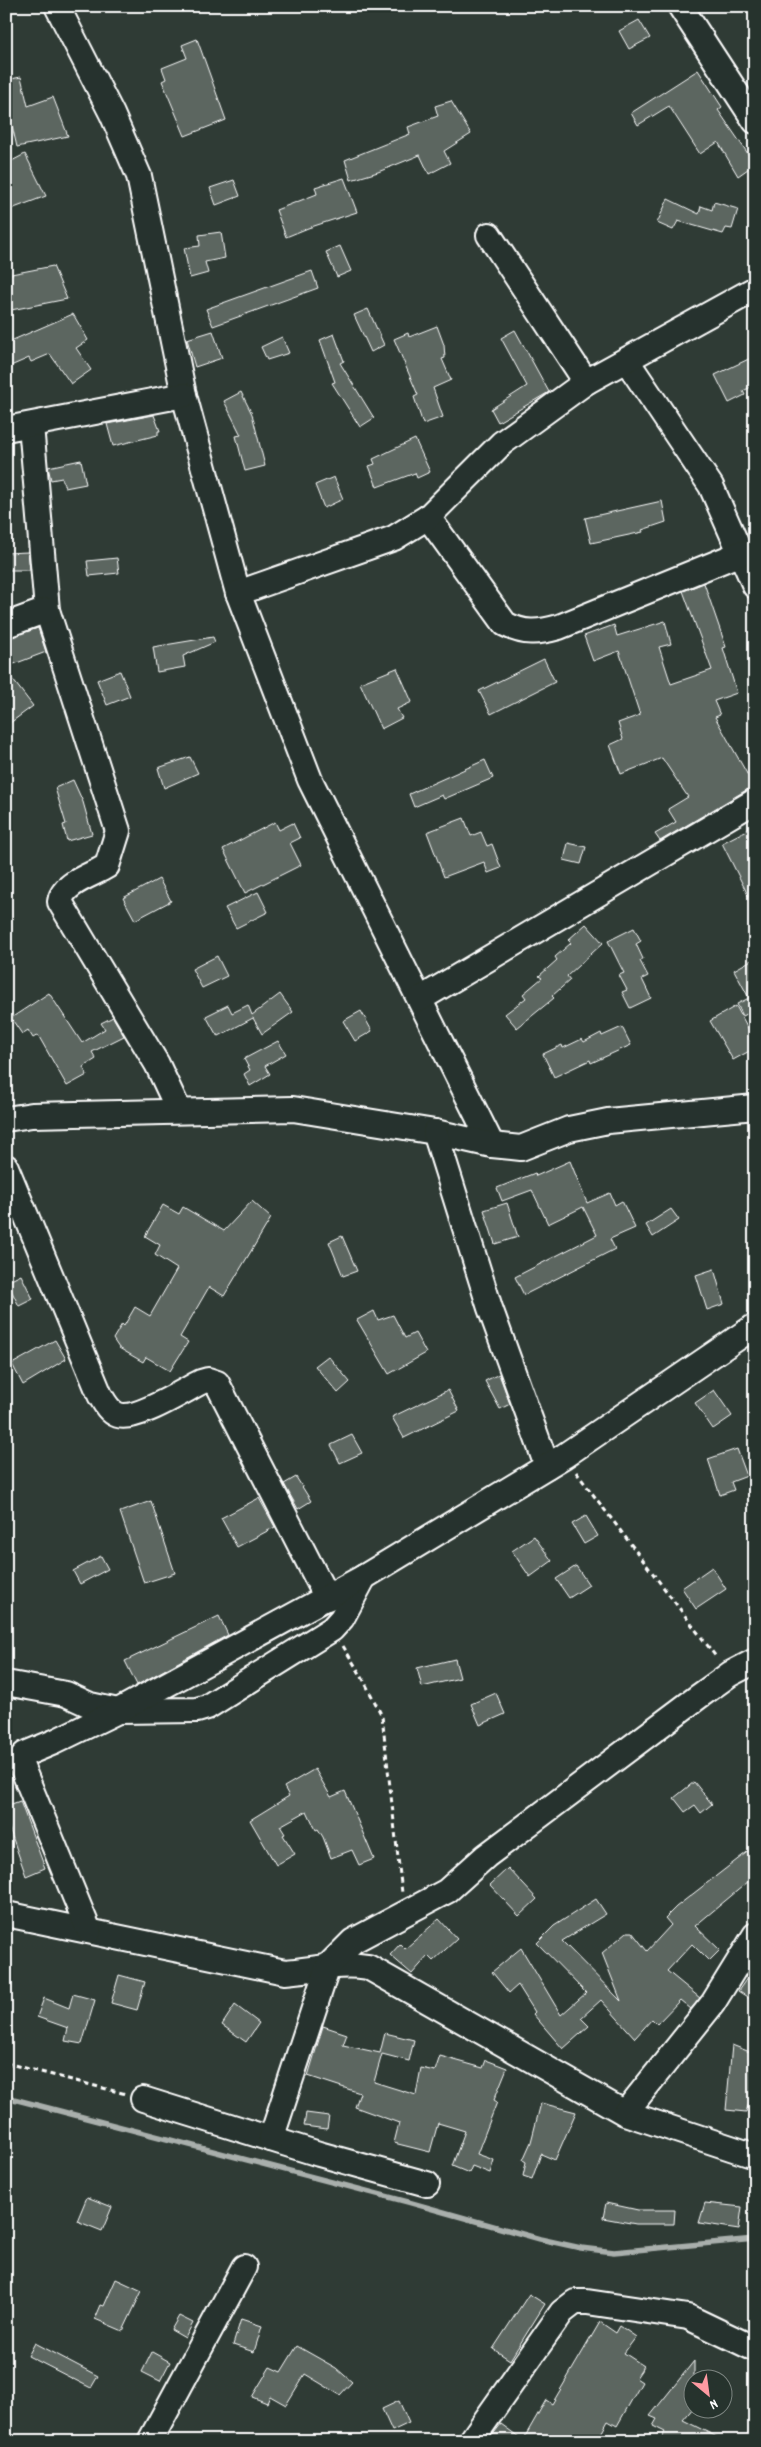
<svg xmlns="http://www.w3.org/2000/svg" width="761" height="2447" font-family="Dekko,sans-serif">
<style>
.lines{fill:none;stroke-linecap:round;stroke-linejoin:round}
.stream{stroke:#a9afac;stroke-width:5.5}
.building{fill:#5b6661;stroke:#fff}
.minor-casing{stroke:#fff;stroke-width:28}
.path{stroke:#fff;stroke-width:3;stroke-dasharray:5 4;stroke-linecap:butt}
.minor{stroke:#26332d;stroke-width:24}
</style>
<rect width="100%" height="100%" fill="#2f3b35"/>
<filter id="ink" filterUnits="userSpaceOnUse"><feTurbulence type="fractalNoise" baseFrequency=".02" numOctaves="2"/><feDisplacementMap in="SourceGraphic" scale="10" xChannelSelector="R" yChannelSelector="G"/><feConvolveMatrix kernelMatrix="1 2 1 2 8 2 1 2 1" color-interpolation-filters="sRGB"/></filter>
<g filter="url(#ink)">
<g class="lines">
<path class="stream" d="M6,2097L408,2202L540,2239L581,2248L614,2252L755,2239"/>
</g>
<g class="building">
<path d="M639,20L650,38L629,49L619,31Z"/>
<path d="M197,39L226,120L185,136L162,81L166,79L162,68L187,58L182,45Z"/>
<path d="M698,70L722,107L718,110L755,164L738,176L718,142L700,154L669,106L638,125L631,113Z"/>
<path d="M21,77L28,106L53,97L68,136L17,147L6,100V80Z"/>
<path d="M451,101L471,134L444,151L450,163L429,174L420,155L378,172L351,180L345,160L410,134L408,127L438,116L435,106Z"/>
<path d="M25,154L46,196L6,211V164Z"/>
<path d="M344,178L357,212L308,228L286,237L276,210L317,194L315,187Z"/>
<path d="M234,180L240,196L216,205L210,188Z"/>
<path d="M668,199L699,214L701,206L712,210L714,202L738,209L732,229L726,228L723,234L678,221L673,230L657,223Z"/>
<path d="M221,232L225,258L205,262L208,273L190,278L184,248L200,246L199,235Z"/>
<path d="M340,246L351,271L337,277L326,252Z"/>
<path d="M53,266L67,299L6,311V275Z"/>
<path d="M312,271L318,288L213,326L206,309Z"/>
<path d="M368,309L384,345L371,352L354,315Z"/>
<path d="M73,314L88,340L76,348L91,370L71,384L50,354L31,362L29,358L6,368V343Z"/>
<path d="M437,326L444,345L445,358L442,359L451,380L433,388L443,417L423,424L414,397L418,395L394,339L408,333L409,337Z"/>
<path d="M515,330L549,392L498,422L491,409L527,386L501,338Z"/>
<path d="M213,331L222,358L195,367L187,339Z"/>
<path d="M334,334L344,361L340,363L374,418L360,427L332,383L335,382L320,340Z"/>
<path d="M282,337L289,353L267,360L261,347Z"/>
<path d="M755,356V385L743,391L745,395L729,403L715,375Z"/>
<path d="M241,392L252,414L265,466L245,471L236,436L241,435L224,401Z"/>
<path d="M154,415L160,431H158V435L113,446L107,424Z"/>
<path d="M415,439L430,472L417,478L415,473L377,487L369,466L375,464L373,459Z"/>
<path d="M81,460L86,484L65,488L62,478L51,480L48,467Z"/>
<path d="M334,477L343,499L324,508L315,485Z"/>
<path d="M662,501L666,522L642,530L643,532L591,543L585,518Z"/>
<path d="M28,552L30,570H6V553Z"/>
<path d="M117,558L119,573L89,576L87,561Z"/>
<path d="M704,583L726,647L723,648L737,693L714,701L720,715L715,717L750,779L755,776V787L748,789L660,841L655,834L676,822L668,809L688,797L662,758L621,774L610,745L623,739L618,723L640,715L619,651L593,661L584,636L614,625L617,636L665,621L671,644L659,647L671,684L712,670L683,591Z"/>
<path d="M38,628L46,652L6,667V638Z"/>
<path d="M213,637L215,642L183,656L185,667L157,672L153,647Z"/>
<path d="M544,659L555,682L491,714L479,691Z"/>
<path d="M397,668L412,702L397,709L402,718L381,729L360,683Z"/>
<path d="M6,671L33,706L6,726Z"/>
<path d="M120,671L130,696L107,705L97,680Z"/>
<path d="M190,757L198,773L164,788L158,768Z"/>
<path d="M485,760L493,778L444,799L442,795L414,807L409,794Z"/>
<path d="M73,780L83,802L92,834L67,841L63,825L66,824L55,788Z"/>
<path d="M464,818L471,836L481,832L487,846L492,844L501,868L488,873L484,862L444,877L427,832Z"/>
<path d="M275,822L279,830L293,823L300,838L290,843L301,865L245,893L223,849Z"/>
<path d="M755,826V909L722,843Z"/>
<path d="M568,843L586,847L581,864L564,860Z"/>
<path d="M159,879L171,901L135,920L123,898Z"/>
<path d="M258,892L268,912L236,928L225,908Z"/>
<path d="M586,924L603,943L567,976L570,980L552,996L554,998L517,1028L505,1014L526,998L523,994L542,978L539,976L557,960L555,957L571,943L568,940Z"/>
<path d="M634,928L641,941L636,944L643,959L640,961L648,976L642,979L651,998L630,1008L622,992L627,990L619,975L624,973L608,941Z"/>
<path d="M217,956L227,976L202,988L192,969Z"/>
<path d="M755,958V1010L743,1016L737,1004L749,998L734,970Z"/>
<path d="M49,993L82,1043L105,1029L101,1023L113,1017L124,1036L92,1052L96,1059L83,1067L87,1075L67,1086L38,1035L33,1038L28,1030L22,1034L11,1018Z"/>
<path d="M280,994L293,1012L262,1034L253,1018L219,1036L216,1034L206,1016L228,1005L232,1013L248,1005L252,1015Z"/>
<path d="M736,1006L755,1041V1048L733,1060L710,1021Z"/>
<path d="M361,1011L372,1031L355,1041L343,1021Z"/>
<path d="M622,1027L631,1045L591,1063L590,1060L554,1077L543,1054L562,1045L563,1048L582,1039L584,1042L601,1033L602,1036Z"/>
<path d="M278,1041L286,1054L265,1066L270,1074L250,1086L244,1074L250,1070L244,1059Z"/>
<path d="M570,1161L587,1203L610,1193L615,1205L622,1201L635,1228L610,1239L615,1249L524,1295L515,1277L597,1235L583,1207L548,1224L532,1190L502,1201L497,1188L535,1173L536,1176Z"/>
<path d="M252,1201L271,1218L224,1296L209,1287L180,1337L188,1342L170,1371L146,1357L143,1362L119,1348L113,1339L122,1324L124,1326L135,1307L150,1316L177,1269L155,1255L160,1245L145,1236L163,1205L179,1214L183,1207L224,1231Z"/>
<path d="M507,1203L518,1237L495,1244L484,1210Z"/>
<path d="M671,1209L679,1220L653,1237L646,1225Z"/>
<path d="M342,1236L357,1271L343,1276L329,1242Z"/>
<path d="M714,1269L724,1304L707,1310L696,1275Z"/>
<path d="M21,1275L33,1299L19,1306L7,1282Z"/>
<path d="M374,1311L378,1320L393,1315L405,1338L415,1333L426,1353L389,1374L357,1320Z"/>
<path d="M55,1340L66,1359L23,1385L12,1364Z"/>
<path d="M328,1356L350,1382L338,1393L315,1366Z"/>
<path d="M499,1374L510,1404L500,1409L485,1381Z"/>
<path d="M448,1390L459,1411L404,1438L392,1417Z"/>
<path d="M714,1390L732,1416L713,1429L695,1403Z"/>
<path d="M352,1435L362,1453L340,1463L331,1445Z"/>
<path d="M737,1449L747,1476L731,1482L734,1490L720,1495L708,1459Z"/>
<path d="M296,1477L311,1501L298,1509L284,1484Z"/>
<path d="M259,1498L275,1527L237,1547L221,1518Z"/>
<path d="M151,1501L175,1573L144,1583L120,1512Z"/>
<path d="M586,1516L598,1536L584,1544L572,1524Z"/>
<path d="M534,1536L552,1561L530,1577L512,1551Z"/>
<path d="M101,1556L108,1569L80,1584L73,1571Z"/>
<path d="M576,1566L589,1585L569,1598L556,1579Z"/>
<path d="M712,1567L726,1589L696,1609L682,1588Z"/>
<path d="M219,1616L228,1635L137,1685L125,1661Z"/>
<path d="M455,1659L460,1678L422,1687L417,1668Z"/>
<path d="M496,1693L505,1714L480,1725L471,1704Z"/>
<path d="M315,1769L331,1797L345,1791L374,1859L359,1865L352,1850L331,1858L323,1837L318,1829L316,1830L307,1811L280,1826L285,1834L283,1835L295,1854L276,1865L250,1820L289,1796L284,1787Z"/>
<path d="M694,1782L712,1804L701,1813L695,1805L685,1812L674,1798Z"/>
<path d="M20,1801L45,1868L26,1876L6,1819V1806Z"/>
<path d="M755,1846V1876L695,1926L720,1950L709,1961L692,1944L667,1971L700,1998L691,2009L680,2000L657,2024L652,2019L635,2038L601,2000L581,2018L589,2026L563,2049L533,2014L535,2012L518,1985L509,1993L492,1972L521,1948L561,2015L586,1993L537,1943L554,1926L596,1899L606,1914L562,1941L621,2001L602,1953L627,1932H632L647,1951L671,1925L665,1918L676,1907Z"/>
<path d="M508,1868L537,1899L519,1916L490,1885Z"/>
<path d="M439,1919L457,1939L433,1961L428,1956L412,1974L390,1955L400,1944L405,1949Z"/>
<path d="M755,1967V2002L738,1991Z"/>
<path d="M119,1975L145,1982L137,2010L111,2003Z"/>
<path d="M73,1994L95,2000L82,2044L65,2041L68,2028L37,2017L44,1998L69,2008Z"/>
<path d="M235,2005L259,2023L246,2042L222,2025Z"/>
<path d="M323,2026L347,2034L343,2045L380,2053L385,2033L414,2040L409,2061L382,2054L374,2082L416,2095L421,2068L435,2071L440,2056L483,2068L486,2060L507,2068L494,2100L497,2102L477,2154L494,2160L490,2173L472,2166L469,2173L452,2166L465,2131L438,2123L430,2152L394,2143L399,2123L355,2107L360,2093L308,2076Z"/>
<path d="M732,2045L755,2054V2095L752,2094L746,2112L726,2110Z"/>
<path d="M541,2103L576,2112L555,2160L541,2154L532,2179L523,2176L526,2162L523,2160L531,2142Z"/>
<path d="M306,2113L329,2116L327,2129L304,2126Z"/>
<path d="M87,2197L112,2207L102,2231L77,2221Z"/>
<path d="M606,2203L638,2210H675L674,2224H636L603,2218Z"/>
<path d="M705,2203L742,2207L739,2229L699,2223Z"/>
<path d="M116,2279L142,2291L123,2331L95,2319L101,2305L104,2306Z"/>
<path d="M529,2294L545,2304L510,2360L493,2349Z"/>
<path d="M179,2316L193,2323L185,2338L171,2330Z"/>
<path d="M241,2319L262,2326L254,2352L233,2345Z"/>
<path d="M600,2322L616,2333L620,2326L636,2337L624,2353L644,2366L636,2378L642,2382L617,2426L608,2421L597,2441H488L501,2424L523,2440L546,2400L552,2404Z"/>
<path d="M35,2343L98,2376L91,2388L28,2356Z"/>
<path d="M297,2346L336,2368L352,2382L340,2395L305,2374L286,2405L270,2396L267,2403L252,2397L270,2367L281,2372Z"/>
<path d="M152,2352L170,2362L160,2381L142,2372Z"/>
<path d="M694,2361V2407L683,2420L725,2441H660L665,2432L653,2426L657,2419L650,2416Z"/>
<path d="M399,2401L409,2423L392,2431L382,2409Z"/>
</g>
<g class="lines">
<g class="minor-casing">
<g id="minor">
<path d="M57,6L112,114L139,176L184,395L238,593L310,780L492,1145"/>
<path d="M680,6L755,121"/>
<path d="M489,235L586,382"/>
<path d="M627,361L711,486L755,586"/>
<path d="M31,425L47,610L118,831L107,866C93,875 62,883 60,902L157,1064L179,1111"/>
<path d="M6,429L184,395"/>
<path d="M428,517L505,624C524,634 538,633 559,627L741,553"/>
<path d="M238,593L394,538L428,517L502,443L586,382L755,289"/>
<path d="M6,625L47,610"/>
<path d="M420,999L755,801"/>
<path d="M6,1119L32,1115L293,1109L435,1132L492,1145L521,1148L569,1129L608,1121L755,1107"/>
<path d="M435,1132L490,1308L547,1466"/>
<path d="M6,1167L100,1395C104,1402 109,1412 118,1415C136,1421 183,1391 201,1382L208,1380L217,1383L327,1598"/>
<path d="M6,1683L66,1694L90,1705L118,1711L197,1710L207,1707L332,1629L342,1618L364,1577"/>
<path d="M6,1914L285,1972C313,1970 340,1962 368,1967L625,2113L755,2156"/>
<path d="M89,1931L21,1765L22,1757L25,1754L54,1742L118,1711L364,1577L564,1456L755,1326"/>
<path d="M143,2099L319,2154L427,2184"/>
<path d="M625,2113L713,2003L755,1935"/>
<path d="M271,2139L328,1966L353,1941L447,1891L486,1856L698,1697L730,1674L755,1661"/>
<path d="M150,2441L244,2267"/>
<path d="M471,2441L562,2312L575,2302H587L688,2317L755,2349"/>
</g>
</g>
<g class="path">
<path d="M576,1472L717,1658"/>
<path d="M343,1646L362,1677L382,1716L402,1893"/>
<path d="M6,2063L126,2094"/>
</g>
<use href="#minor" class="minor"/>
</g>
</g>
<rect width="761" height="2447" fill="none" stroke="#26332d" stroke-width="25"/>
<rect x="12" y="12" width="736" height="2422" fill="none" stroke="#fff" stroke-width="2" filter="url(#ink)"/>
<g transform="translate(708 2394) rotate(151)"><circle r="24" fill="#26332d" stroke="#7d8581"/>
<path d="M0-4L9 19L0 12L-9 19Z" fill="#ff9aa2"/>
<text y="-8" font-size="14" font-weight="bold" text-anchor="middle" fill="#ffffff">N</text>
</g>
</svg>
